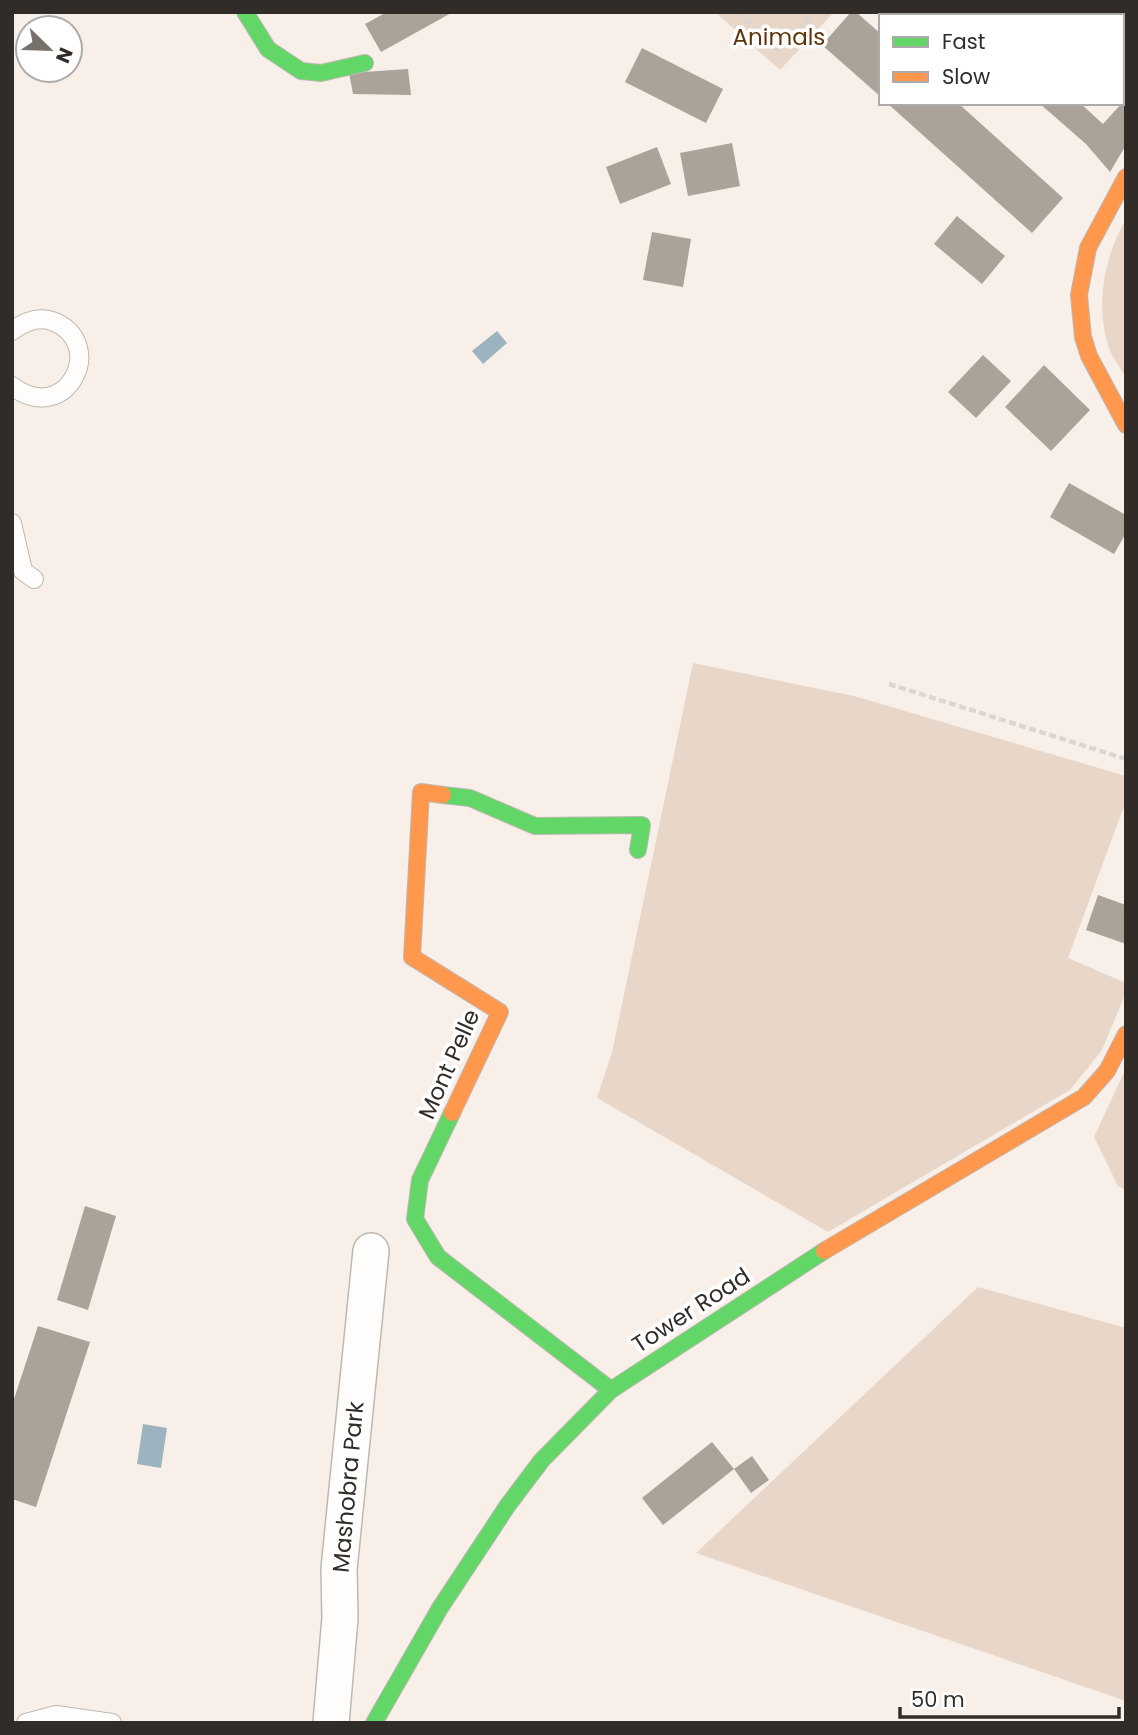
<svg xmlns="http://www.w3.org/2000/svg" width="1138" height="1735" font-family="Poppins,sans-serif">
<style>
.green{fill:#e8d7c9}
.water{fill:#9cb4bf}
.building{fill:#aba29a}
.lines{fill:none;stroke-linecap:round;stroke-linejoin:round}
.lane-casing{stroke:#beb8b2;stroke-width:20}
.street-casing{stroke:#beb8b2;stroke-width:38}
.fast-casing{stroke:#beb8b2;stroke-width:18}
.slow-casing{stroke:#beb8b2;stroke-width:18}
.path{stroke:#d9d6d4;stroke-width:4.5;stroke-dasharray:7 3.5;stroke-linecap:butt}
.lane{stroke:#fefdfc;stroke-width:18}
.street{stroke:#fefdfc;stroke-width:35}
.fast{stroke:#63d668;stroke-width:16}
.slow{stroke:#ff974d;stroke-width:16}
.labels{text-anchor:middle;stroke-width:7;stroke-linejoin:round;paint-order:stroke}
.park-label{font-size:23px;fill:#5f3609;stroke:#fff}
.street-label{font-size:23px;fill:#312c27;stroke:#fff}
</style>
<rect width="100%" height="100%" fill="#f8f0e8"/>
<g class="green">
<path d="M715,12H834L780,70Z"/>
<path d="M1126,219V378C1120,367 1111,356 1108,345C1095,303 1105,255 1126,219Z"/>
<path d="M693,663L854,696L1126,776V801L1068,958L1126,983V992L1102,1050L1070,1090L828,1232L597,1098L612,1052Z"/>
<path d="M1126,1068V1190L1118,1186L1094,1137Z"/>
<path d="M978,1287L1126,1328V1701L696,1553Z"/>
</g>
<g class="water">
<path d="M497,331L507,343L483,364L472,351Z"/>
<path d="M143,1424L167,1428L161,1468L137,1464Z"/>
</g>
<g class="building">
<path d="M387,12H453L381,52L365,24Z"/>
<path d="M851,12H856L881,34V97L822,45Z"/>
<path d="M965,12H1005L1002,16H969Z"/>
<path d="M642,48L723,89L706,123L625,82Z"/>
<path d="M408,69L411,95L353,94L349,73Z"/>
<path d="M1126,96V145L1110,172L1086,144L1039,103H1080L1103,124L1122,103Z"/>
<path d="M887,103H958L1063,198L1032,233Z"/>
<path d="M732,143L740,186L688,196L680,153Z"/>
<path d="M657,147L671,184L620,204L606,167Z"/>
<path d="M957,216L1005,256L982,284L934,244Z"/>
<path d="M652,232L691,239L683,287L643,280Z"/>
<path d="M983,355L1011,381L976,418L948,392Z"/>
<path d="M1044,365L1090,410L1051,451L1005,407Z"/>
<path d="M1069,483L1126,515V533L1114,554L1050,517Z"/>
<path d="M1098,895L1126,905V944L1086,930Z"/>
<path d="M85,1206L116,1216L88,1310L57,1300Z"/>
<path d="M38,1326L90,1342L36,1507L12,1499V1405Z"/>
<path d="M712,1442L734,1469L663,1525L642,1498Z"/>
<path d="M752,1456L769,1480L751,1493L734,1469Z"/>
</g>
<g class="lines">
<g class="lane-casing">
<g id="lane">
<path d="M12,331C24,322 37,316 52,321C109,342 67,428 12,386"/>
<path d="M12,523L23,571L34,579"/>
<path d="M26,1723L56,1715L112,1723"/>
</g>
</g>
<g class="street-casing">
<path id="street" d="M331,1723L340,1618L339,1569L371,1251"/>
</g>
<g class="fast-casing">
<g id="fast">
<path d="M245,12L268,49L301,71L321,73L365,63"/>
<path d="M443,795L470,798L535,826L642,825L638,850"/>
<path d="M452,1113L420,1180L415,1219L438,1257L611,1390"/>
<path d="M374,1723L440,1608L508,1505L542,1460L611,1390L824,1251"/>
</g>
</g>
<g class="slow-casing">
<g id="slow">
<path d="M1126,177L1088,248L1079,295L1083,337L1089,356L1126,425"/>
<path d="M443,795L421,792L412,957L500,1012L452,1113"/>
<path d="M824,1251L1084,1097L1107,1071L1126,1034"/>
</g>
</g>
<g class="path">
<path d="M737,12L779,50L815,12"/>
<path d="M889,684L1126,759"/>
</g>
<use href="#lane" class="lane"/>
<use href="#street" class="street"/>
<use href="#fast" class="fast"/>
<use href="#slow" class="slow"/>
</g>
<g class="labels">
<g class="park-label">
<text x="779" y="45">Animals</text>
</g>
<g class="street-label">
<text transform="translate(449 1064) rotate(-66)" y="8">Mont Pelle</text>
<text transform="translate(691 1310) rotate(-33)" y="8">Tower Road</text>
<text transform="translate(348 1487) rotate(-85)" y="8">Mashobra Park</text>
</g>
</g>
<rect width="1138" height="1735" fill="none" stroke="#312c27" stroke-width="28"/>
<rect x="879" y="14" width="245" height="91" fill="#ffffff" stroke="#adaba9" stroke-width="2"/>
<rect x="893" y="37" width="35" height="10" fill="#63d668" stroke="#adaba9" stroke-width="2"/>
<text x="942" y="49" font-size="21" fill="#312c27">Fast</text>
<rect x="893" y="72" width="35" height="10" fill="#ff974d" stroke="#adaba9" stroke-width="2"/>
<text x="942" y="84" font-size="21" fill="#312c27">Slow</text>
<g transform="translate(49 49) rotate(113)"><circle r="33" fill="#ffffff" stroke="#adaba9" stroke-width="2"/>
<path d="M0-5L12 26L0 18L-12 26Z" fill="#77716b"/>
<text y="-10" font-size="19" font-weight="bold" text-anchor="middle" fill="#312c27">N</text>
</g>
<path d="M900 1707v10h219v-10" fill="none" stroke="#312c27" stroke-width="3.5"/>
<text x="911" y="1707" font-size="21" fill="#312c27" stroke="#ffffff" stroke-width="5" paint-order="stroke">50 m</text>
</svg>
